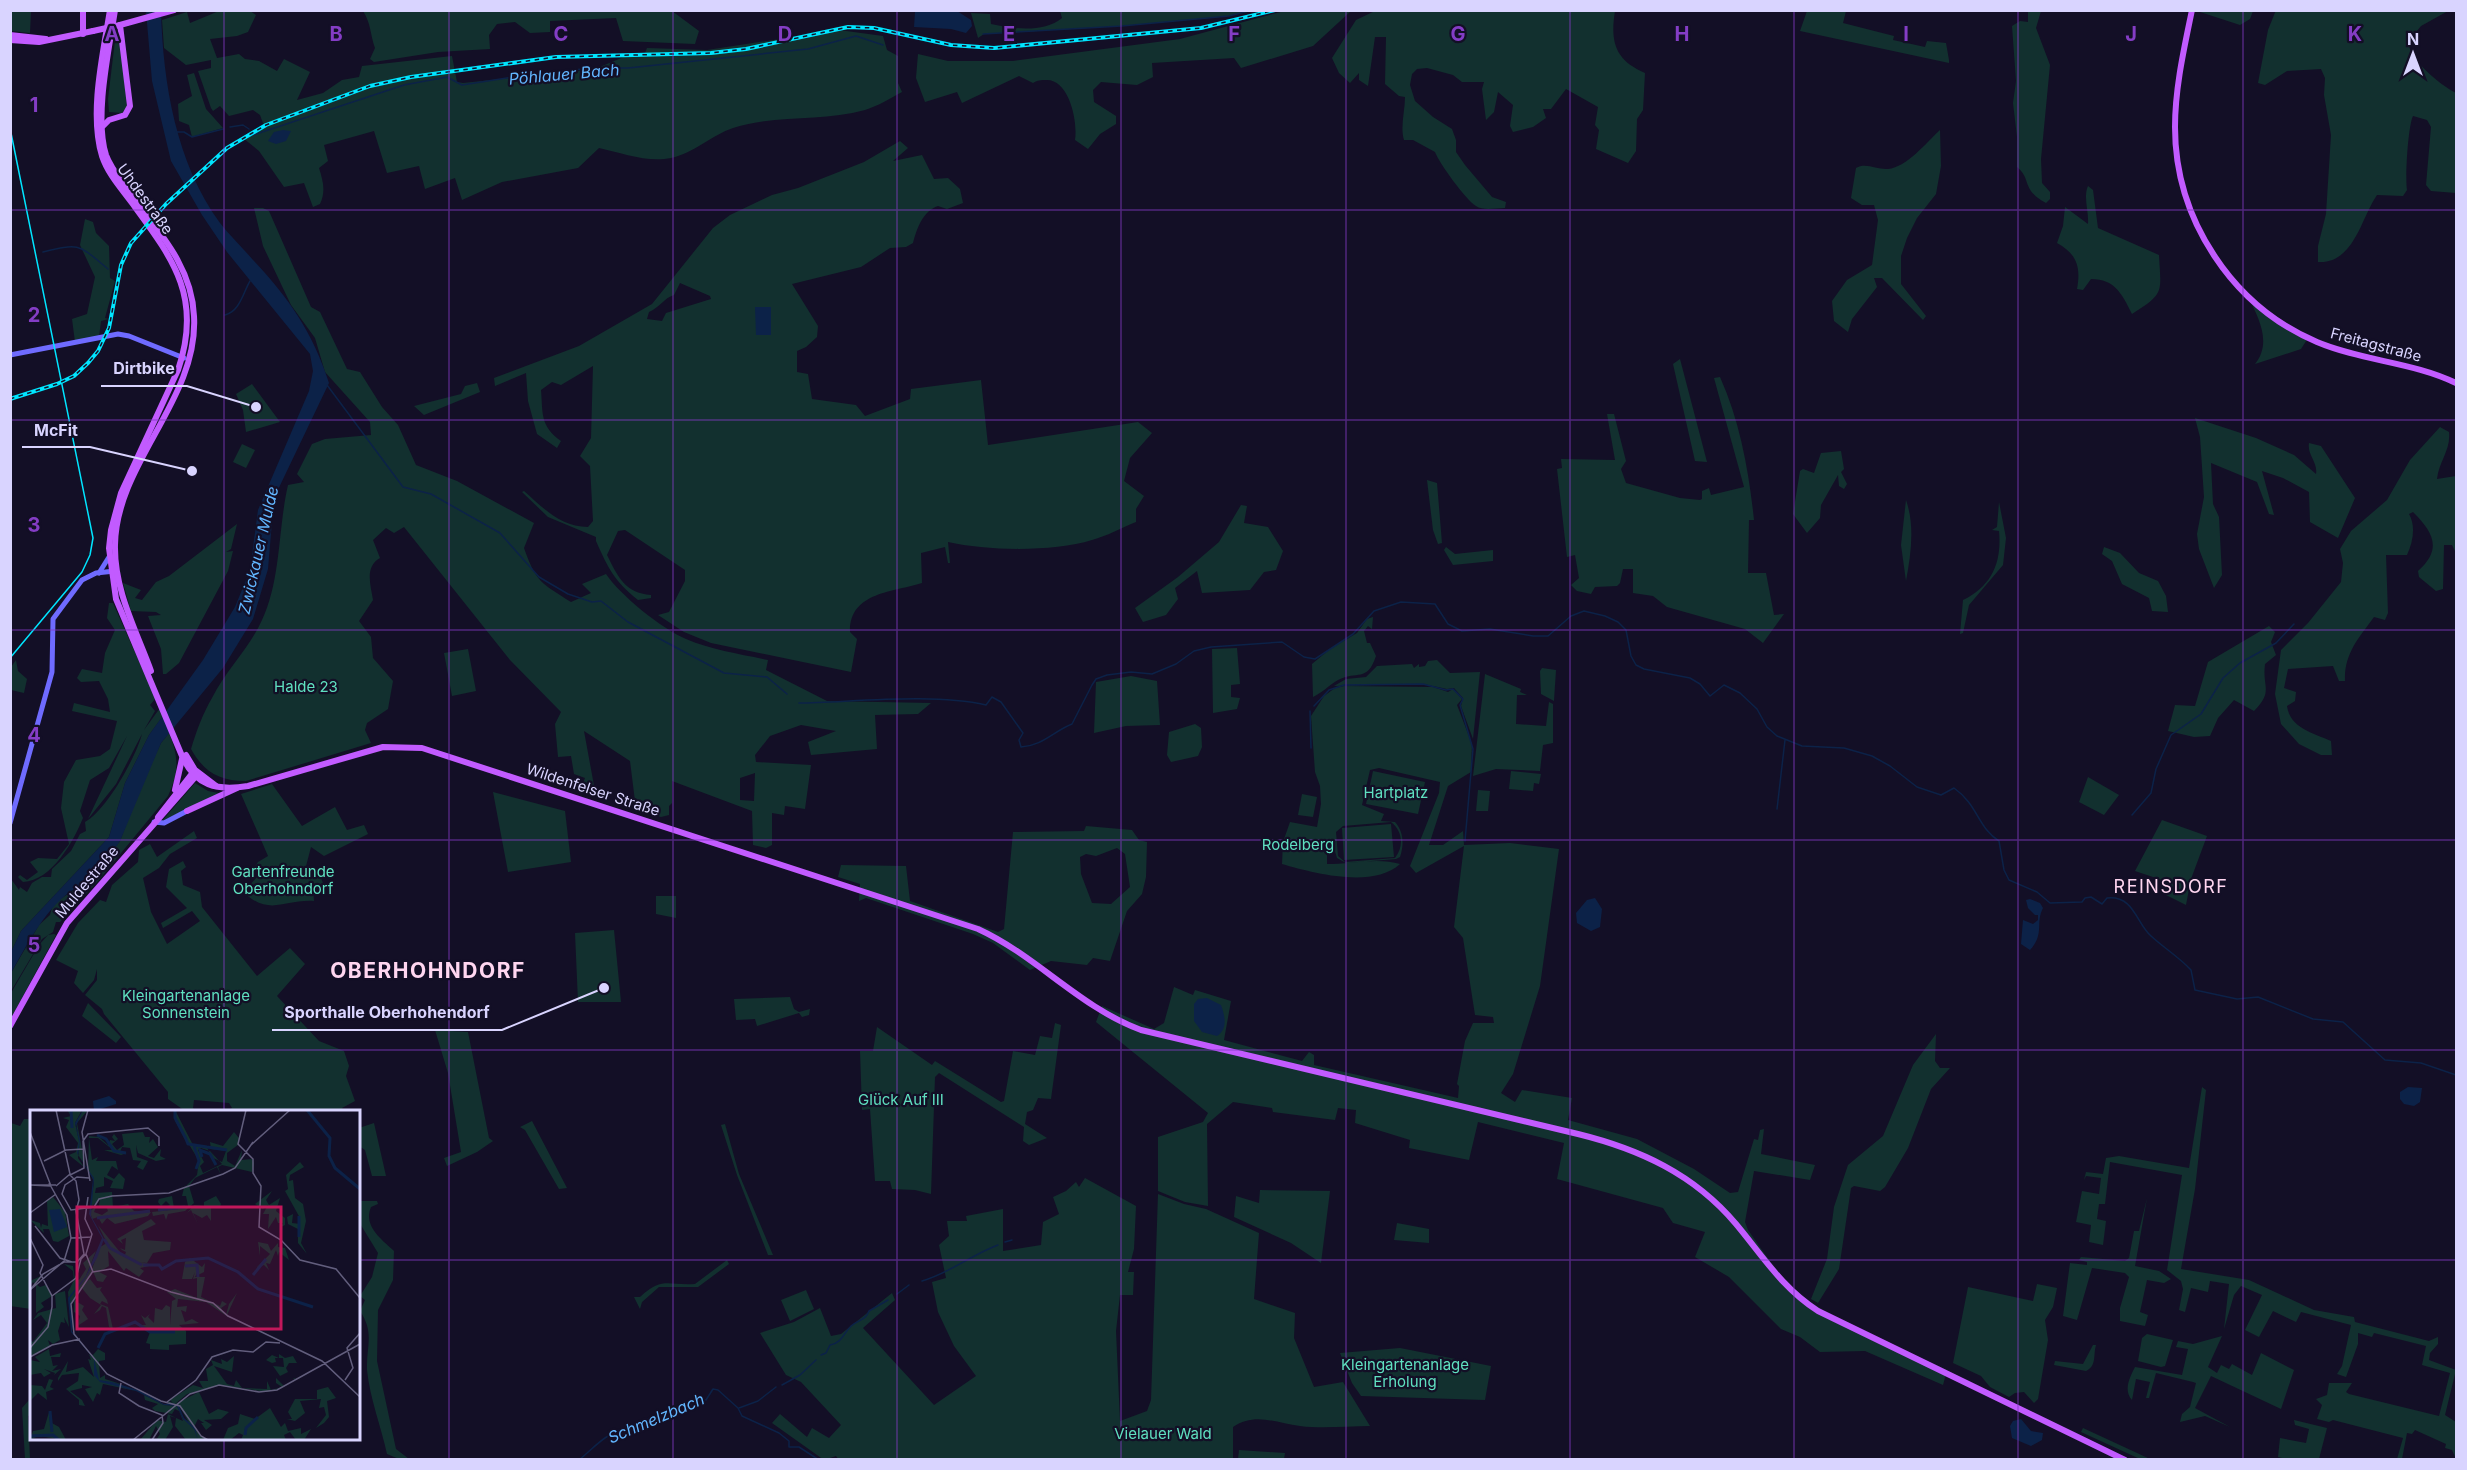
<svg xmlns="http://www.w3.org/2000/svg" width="2467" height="1470" font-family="Inter,sans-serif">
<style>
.green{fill:#12302f;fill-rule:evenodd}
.water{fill:#0c2248}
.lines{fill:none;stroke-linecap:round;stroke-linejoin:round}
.stream{stroke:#0c2248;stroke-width:1.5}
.secondary{stroke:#6f6bff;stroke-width:5}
.primary{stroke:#c25bff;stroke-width:6}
.tram{stroke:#00e5ff;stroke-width:1.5}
.rail-casing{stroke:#00e5ff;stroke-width:4}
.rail{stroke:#130f26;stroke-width:1.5;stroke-dasharray:4.5;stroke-linecap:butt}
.primary-bridge{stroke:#c25bff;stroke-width:6}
.grid{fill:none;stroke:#843dc5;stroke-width:1.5;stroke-opacity:0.55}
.labels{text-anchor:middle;stroke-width:4.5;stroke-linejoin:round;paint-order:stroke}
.street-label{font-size:15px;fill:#d9d4ff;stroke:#130f26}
.park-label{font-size:15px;fill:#5fe0c0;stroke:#130f26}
.water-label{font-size:16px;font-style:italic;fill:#62b6ff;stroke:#130f26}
.quarter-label{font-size:18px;letter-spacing:1.5px;fill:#ffd6f0;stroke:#130f26}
.district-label{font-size:21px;font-weight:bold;letter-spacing:1.5px;fill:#ffd6f0;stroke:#130f26}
.inset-river{fill:none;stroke:#0c2248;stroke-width:3}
.inset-road{fill:none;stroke:#625e7d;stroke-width:1.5}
.view{fill:#c2185b;fill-opacity:0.15;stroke:#c2185b;stroke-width:3}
.inset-edge{fill:none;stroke:#d9d4ff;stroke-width:3}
.grid-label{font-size:20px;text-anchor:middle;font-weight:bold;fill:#843dc5;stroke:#130f26;stroke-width:4.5;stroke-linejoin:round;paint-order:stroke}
.leader{fill:none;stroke:#d9d4ff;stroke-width:2}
.callout-dot{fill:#d9d4ff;stroke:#130f26;stroke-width:2}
.callout-label{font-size:16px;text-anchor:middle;font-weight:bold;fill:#d9d4ff;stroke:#130f26;stroke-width:4.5;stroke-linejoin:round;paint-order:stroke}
</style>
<rect width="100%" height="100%" fill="#130f26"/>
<g class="green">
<path d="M1288,10L1351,11L1313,46L1241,68L1234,58L1152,63L1153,77L1137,85L1101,82L1093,90L1094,102L1116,116V124L1100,134L1088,149L1075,140C1078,121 1069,80 1047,80C1040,80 1038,80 1033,83L1019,76L962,103L957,92L925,102L916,78L918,54L948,61H1013L1180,39Z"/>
<path d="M2276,10L2448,11L2421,26L2408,42C2410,60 2440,85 2456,93V193L2431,191L2426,185L2431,127L2427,120L2413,116C2408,126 2405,178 2407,190L2403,196L2377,195C2361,218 2354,264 2318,262V246L2326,214L2331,135L2324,95L2325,78L2321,69L2287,71L2265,85L2258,83L2268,30Z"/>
<path d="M11,11H31L30,33L11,31Z"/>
<path d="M219,11H250L256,15L248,32L237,36L210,39L217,58L239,54L245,59L259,61L277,71L284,59L310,72L297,100L323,93L342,80L359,77L362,66L452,56L457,82L463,83L595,69L626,56L645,53L647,48L707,50L839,30L883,36L887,50L898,56V83L902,92C891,98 878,106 865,110C822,122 776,114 733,128C712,135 694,153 671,158C648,163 622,153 599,148L578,168L502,182L462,200L455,178L425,189L419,166L387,173L374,131L324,145L328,161L319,168C323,181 326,191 320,204L313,207L304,183L284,187L259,151L243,138L264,126L260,115L253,110L229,116L220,106L213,111L211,108L198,71L211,68V60L186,65L164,48L162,20L187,12L190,23Z"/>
<path d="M363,11H672L699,31L695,44L623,41L616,18L550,21V32L530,33L515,22L497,24L489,35L490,49L438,52L374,62L370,59L375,48C370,34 371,23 363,11Z"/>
<path d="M1060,11H1252L1229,16L1122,26L984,34L978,38L971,13L990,14L991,24C1013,29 1044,33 1062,18Z"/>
<path d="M1375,11H1615C1610,42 1615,60 1645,73L1643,110L1637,119L1636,151L1628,163L1596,149L1599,130L1595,125L1598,107L1566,89L1551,109H1543L1546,118L1533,127L1513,132L1510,126L1513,105L1498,92L1494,112L1486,120L1482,89L1484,82H1462L1453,75L1427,68L1417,69L1412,74L1410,85L1415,101L1433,117L1452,129L1456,140V152L1465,165L1492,197L1506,202L1505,208C1496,208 1483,211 1476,206C1466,200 1439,163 1435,152L1413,140H1404C1400,127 1405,111 1405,97L1399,96L1385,84L1386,37H1375L1368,86L1359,80V73L1350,83L1339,73L1332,58L1356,20Z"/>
<path d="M1807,11H1846L1843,23L1894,36L1893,40L1925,47L1927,41L1946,43L1949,60V63L1800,31Z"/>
<path d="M2028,11H2041L2036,28L2050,65L2041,159L2042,183L2050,192V199L2046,203C2021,190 2032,179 2017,167V137L2013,103L2016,81L2012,26L2020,21L2028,22Z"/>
<path d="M2197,11H2253L2250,19L2240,25Z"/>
<path d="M116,32L120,36L127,107L122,113L109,112L108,99Z"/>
<path d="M194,73L206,109L223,128L192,137L189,125L179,121L178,104L192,96L187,75Z"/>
<path d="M1940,130L1941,166L1936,194L1917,218L1907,238L1901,256V284L1926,316L1923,320L1882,278H1874L1877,287L1852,319L1848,332L1834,321L1832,301L1847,280L1872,265L1878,220L1874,205H1862L1851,198L1856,168C1866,162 1877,170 1888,169C1907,167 1926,143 1940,130Z"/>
<path d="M900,141L908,148L893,161L922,155L934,179L948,178L960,189L963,203L947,209L938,206C923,211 917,228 913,243L906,247L890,248L861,267L792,284L818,326L817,337L806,347L797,351V372L808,374L812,399L856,405L865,416L910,399L911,389L981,380L988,445L1138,422L1152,433L1130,458L1124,481L1144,496L1136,509V522C1121,528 1107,536 1092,540C1053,552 988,551 948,542L950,563H948L945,547L921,553L922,583C894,592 849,592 850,632L857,639L851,672L711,643L684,632L658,615L669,612L685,581V570L625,530L618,531L607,555C618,577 625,593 651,595V598L638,600C614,581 608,568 596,541V537L548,517L522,492L524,491C543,508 561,527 588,527L593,521L590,466L580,456L591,438L593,366L561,385L552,382L541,390C543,414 540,426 561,441L557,448L537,434L528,401L526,373L495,386L494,378L579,346L652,304L713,228L730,215L772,195L798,188L864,162ZM680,283L710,296L711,299L666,313L662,321L647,319L649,312C659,308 664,298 674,295Z"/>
<path d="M2088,186L2093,190L2098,228L2159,255C2161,293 2165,293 2132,314C2122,294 2115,279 2091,279L2083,290L2077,289C2081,267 2077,254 2057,243L2063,226L2065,207L2088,224C2089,211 2083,197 2088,186Z"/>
<path d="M254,208H263L269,211L311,307L320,312L347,369L360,372L382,407L398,425L416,465L457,481L534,523L524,548C536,582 541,583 571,602L591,593L582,584L606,574C620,595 662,629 686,639C712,650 740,654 768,660L766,670L827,701L931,703L918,714L875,715L877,749L811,755L808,742L836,731L801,725L770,736L755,755L756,762L811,765L805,809L785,806L784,815L772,813V845L766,848L753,845L752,811L672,781V803L669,806V815L661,817L636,809L630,761L584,731L595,791H580L585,778L574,774L571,756L558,757L555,724L561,712L510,660L404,527L394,533L386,528L373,540L380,558C364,567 371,586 373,600L359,621L371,637L373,658L393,681L388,709L367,723L365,730L371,743L246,781C219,781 204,772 191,749C196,732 203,713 212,698C226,670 249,649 262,620C281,580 278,528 288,485L304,482L297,474L312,444L325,439L371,435L370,422L325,372L315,338L291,305L263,246ZM755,773L754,801L740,800V778Z"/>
<path d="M85,219L93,222L96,233L109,246L110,278L115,281L105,318L109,319L101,321L99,337L75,342L72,319L87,314L95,277L80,245Z"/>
<path d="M2248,297L2308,338L2301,349L2255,364C2272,343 2259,318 2248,297Z"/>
<path d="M1680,359L1707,462L1695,461L1673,364Z"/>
<path d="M1720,377C1740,421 1749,472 1754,520H1749L1748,573H1766L1774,615L1784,614L1763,643L1745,629L1667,607L1653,596L1633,593V569H1623L1620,583L1617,586L1595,587L1591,594L1577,591L1571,585L1579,578L1575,555L1567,557L1557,469L1562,468L1561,459L1615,460L1607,414H1614L1626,461L1621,469L1626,483L1680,498L1700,500L1702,499V491L1709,488L1711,495L1744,487L1714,378Z"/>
<path d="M477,383L480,392L424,415L414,406L461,394L465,386Z"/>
<path d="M252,384L280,422L246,432L243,410L236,394Z"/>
<path d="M2195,418L2256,438L2294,455L2316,474C2318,462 2307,455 2309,443L2321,446L2355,498L2338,538L2310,522L2309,492L2283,478L2262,471L2274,515L2269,514L2257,482L2211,463L2213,504L2219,517L2222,575L2214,588L2199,549L2197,534L2204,497L2200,437Z"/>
<path d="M2440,427L2449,432C2451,450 2439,461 2437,479L2456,476V553L2452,545H2444L2443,589L2436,591L2419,577L2418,571C2443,549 2433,532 2413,512L2409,514C2416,526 2413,542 2407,555H2386L2388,613L2385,620L2374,617C2358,639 2344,654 2345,681H2339L2333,666L2288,669L2284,688L2296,692L2295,701L2287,706C2290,728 2313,733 2331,741L2332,755H2321L2299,744L2281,724L2275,694L2281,650L2308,623L2341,582L2343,563L2340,549L2351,531L2387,500L2410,460Z"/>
<path d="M242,444L255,450L246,468L233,462Z"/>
<path d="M1841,451L1844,469L1841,472L1847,484L1844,489L1839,486L1838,475L1821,505L1820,518L1807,533L1793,514L1800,471L1803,469L1814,473L1821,453Z"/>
<path d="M1427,480L1437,483L1442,543L1438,544L1433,530Z"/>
<path d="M1906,500C1915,526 1911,554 1906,581L1901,545Z"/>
<path d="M1999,502L2006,538L2003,565L1969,605L1963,633L1960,634L1963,600C1992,586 2002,562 1999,531L1992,530L1997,527Z"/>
<path d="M1241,505L1247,506L1244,523L1268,527L1283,551L1276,570L1264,572L1250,590L1202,593L1197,571L1175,588L1178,599L1166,615L1143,622L1135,608L1178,577L1219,542Z"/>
<path d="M237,524L231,549L226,552L233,551L228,571L179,663L166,674H163L161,649L148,616L161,615L156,612L131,611L123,583L141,590L135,598L142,600L156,582L169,576Z"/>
<path d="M1446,547L1455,554L1493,550V561L1453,565L1444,550Z"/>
<path d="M2104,547L2120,553L2139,573L2158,581L2166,596L2168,612L2152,611L2149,598L2122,584L2112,561L2102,554Z"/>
<path d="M109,603H113L153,693L155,699L150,705L155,711L144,730L160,708L163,716L149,735L125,783L109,837L21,931L11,952V879L19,890L20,887L27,892L32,883L42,877H51L52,869L71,851L80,834L86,831L85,822C106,811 136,757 142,734L116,784L88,819L127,736L109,768L90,780L80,811L83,818C74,840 52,881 23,882L18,877L20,875L27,880L38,872L30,862L38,858L57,859L69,844L61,808L64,782L76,760L100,756L110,749L117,721L72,711L74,703L110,712L108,699L99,681L81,682L77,678L82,669L102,673L105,653L115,630L107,618Z"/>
<path d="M1373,617L1372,629L1368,626L1364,631L1367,643H1370L1376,656C1367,683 1357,670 1338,680C1329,685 1322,693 1313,697L1312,664L1330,649L1357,633L1367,619Z"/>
<path d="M2269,626L2275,632L2271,642L2276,655L2265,664C2262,688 2274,691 2254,711L2234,700L2218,718L2210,736L2194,737L2168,731L2175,705L2195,706L2208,662Z"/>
<path d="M1237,648L1240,684L1231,685V697L1240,698L1237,709L1213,713L1212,649Z"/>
<path d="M468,649L476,691L452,696L444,653Z"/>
<path d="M16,660L18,671L27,679L24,693L11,690V667Z"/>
<path d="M1437,660L1450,673L1480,672L1473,739L1461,706L1463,698L1454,688L1447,689L1423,684L1334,686L1346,679L1366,677L1377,666L1412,664L1414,668L1419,664V667L1425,666L1428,661Z"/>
<path d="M1542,668L1556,670L1554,701L1541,694L1540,671Z"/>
<path d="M1485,674L1521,689L1520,692L1527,695H1517L1516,724L1546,726L1549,702L1553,704V743L1543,745L1540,771L1496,769L1473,776Z"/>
<path d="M1131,676L1157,681L1160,725L1126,726L1094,733L1096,682Z"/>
<path d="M1344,686L1433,687L1448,692L1453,689L1462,699L1457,705L1472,744L1471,772L1448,786L1429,845H1443L1463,831L1464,845L1510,843L1559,849L1540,986L1513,1074L1501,1093L1515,1102L1522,1090L1572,1098L1568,1120L1637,1139L1694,1169L1730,1193L1738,1192L1754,1139L1758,1140L1760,1130L1764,1129L1761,1154L1815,1165L1810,1180L1754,1171L1745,1222L1748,1230C1763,1251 1777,1274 1797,1291C1832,1323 1903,1349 1947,1370L1943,1385L1865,1351L1820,1352L1800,1337L1781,1329L1729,1277L1695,1257L1705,1232L1673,1223L1663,1208L1557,1179L1564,1143L1478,1122L1469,1160L1409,1148L1410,1140L1355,1123L1356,1110L1338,1108L1335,1120L1273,1112L1272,1108L1233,1102L1207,1124L1208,1206L1185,1202L1158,1191V1137L1203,1122L1208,1113L1096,1022L1102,1006L1154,1029L1164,1023L1174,987L1193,995L1195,990L1231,1001L1224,1040L1302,1061L1309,1052L1314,1055V1065L1458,1098L1459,1086L1457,1084L1465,1041L1473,1023H1494L1493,1017L1475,1015L1463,938L1454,927L1464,846L1416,873L1410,866L1439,793L1440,782L1379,768L1370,770L1362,805L1384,814L1381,821L1395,822C1404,832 1404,845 1400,857L1396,859L1346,863L1337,858L1334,848L1327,850V864C1349,864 1379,857 1400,864C1373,889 1313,873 1282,864L1283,842L1290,822L1317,827L1321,804L1320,786L1315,772L1311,716L1324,696L1335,688ZM1391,822C1403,831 1404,847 1395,858L1345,862L1338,856L1336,832L1343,826Z"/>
<path d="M1195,724L1201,728L1202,747L1198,756L1171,762L1167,755L1169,732Z"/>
<path d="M169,733C179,757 179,772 168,796L98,881L60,922H56L53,932L42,939L11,991V973L39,925L50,915L53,904L86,882L90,875L95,876L97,869L120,841L137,795L161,743Z"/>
<path d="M1373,771L1425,782L1418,814L1366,804Z"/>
<path d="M1511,771L1541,774L1539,784L1534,783L1533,791L1509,789Z"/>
<path d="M2088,777L2119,795L2104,815L2079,802Z"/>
<path d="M195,783L208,791L224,794L162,821Z"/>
<path d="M272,784L302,826L335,807L347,830L364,825L368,834L324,856L311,847L305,870L320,875L324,886L313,890L314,901C284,899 270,917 243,892L260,874L254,868L258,862L268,856L241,794Z"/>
<path d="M1478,790L1490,791L1488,811H1476Z"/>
<path d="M493,792L565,811L571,862L508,872Z"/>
<path d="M1302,794L1317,797L1313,817L1298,815Z"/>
<path d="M2162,820L2207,836L2191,879L2186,905L2162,893V880L2135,871Z"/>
<path d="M1391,824L1394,857L1344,860L1342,828Z"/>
<path d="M1086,826L1132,830L1139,840L1147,842L1146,877L1142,894L1127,911L1110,961L1093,958L1087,965L1051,961L1030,970L993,943L973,934L866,898L859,901L860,884L838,877L841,865L906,866L910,901L998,932L1004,929L1013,832L1084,831ZM1117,848L1125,854L1130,887L1111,904L1092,903L1081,874L1080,857L1086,854L1096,856Z"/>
<path d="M194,831L197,838L170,854L159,868L143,878L151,912L167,944L200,921L192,911L163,928L161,923L187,908L166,887L169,869L183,861L186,867L181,871L183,885L200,892L202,907L257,976L290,948L305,964L277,996L319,1041L344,1051L349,1066L346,1076L355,1101L342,1108L344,1111H227L232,1108L229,1103L194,1100L193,1108L196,1111H185L168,1099V1092L104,1014L102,1009L85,995L97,980V969L94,980L83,993L74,983L78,971L56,960L78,923L100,900L106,902L112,885L138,862L139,850L150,844L157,857Z"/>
<path d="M656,896H676V918L656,914Z"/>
<path d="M614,930L621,1002H578L575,933Z"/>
<path d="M54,934L56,935L11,1018V993L39,945L48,935Z"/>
<path d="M790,997L794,1009L799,1012L810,1009L809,1015L802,1017L799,1013L757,1026L755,1019L736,1020L734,999Z"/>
<path d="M88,1003L121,1037L116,1043L82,1016Z"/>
<path d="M1055,1023L1061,1025L1051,1099L1038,1098L1033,1110L1027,1112L1025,1124L1047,1138L1029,1145L1023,1141L1024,1127L939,1073L935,1077L931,1194L915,1190L892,1189L890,1181H875L870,1109L862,1110L860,1051H873L877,1027L932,1065L935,1061L1001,1102L1004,1101L1013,1051L1035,1055L1040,1036L1052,1038Z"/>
<path d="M435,1030L468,1032L489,1138L493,1141L477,1152L447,1166L444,1158L461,1152L448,1073Z"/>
<path d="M1936,1034L1935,1061L1940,1068H1950L1931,1089L1908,1148L1885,1187L1880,1191L1854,1186L1851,1188L1839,1269L1818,1303L1811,1299L1827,1259L1834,1207L1848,1165L1883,1136L1913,1065Z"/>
<path d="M2202,1087L2206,1090L2195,1189L2181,1269L2249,1280L2314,1310L2354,1317L2355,1322L2429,1341L2438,1337V1344L2430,1353L2429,1360L2456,1370L2445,1415L2456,1422V1459L2452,1450L2445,1448L2446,1444L2415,1430L2412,1434L2407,1433L2402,1459H2397L2403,1438L2333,1420L2329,1422L2317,1419L2322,1405L2316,1399L2327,1395L2329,1383H2352L2346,1392L2349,1394L2439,1416L2450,1373L2422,1365L2426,1346L2374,1333L2372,1337L2358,1333V1344L2346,1377L2337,1374L2342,1366L2351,1325L2301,1312L2296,1322L2273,1311L2259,1337L2245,1330L2262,1295L2241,1286L2234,1295L2224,1329L2229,1284L2210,1281L2208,1292L2191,1288L2185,1312L2179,1310L2183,1289L2181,1281L2167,1270L2182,1175L2110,1162L2105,1204H2099L2097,1219L2106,1221L2103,1245L2089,1242L2091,1225L2076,1222L2082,1191L2099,1194L2101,1178L2086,1176L2084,1180L2086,1172L2103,1174L2106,1158L2119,1156L2189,1168Z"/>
<path d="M24,1119H31V1309L10,1306L11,1123L20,1126Z"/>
<path d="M532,1121L567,1188L559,1189L525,1130L520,1127Z"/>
<path d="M374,1123L386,1176H372L365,1150L359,1146V1128Z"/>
<path d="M725,1124L739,1174L773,1255H768L737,1175L721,1125Z"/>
<path d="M1085,1178L1136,1206L1134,1249L1128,1272H1134L1133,1295H1120L1116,1331L1120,1421L1147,1411L1151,1400L1158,1194L1184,1204L1206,1209L1259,1233L1254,1299L1295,1313L1294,1338L1314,1387L1343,1382L1370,1426C1347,1426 1323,1429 1300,1426C1276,1423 1255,1412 1233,1427V1459L839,1460L836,1456L824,1460L772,1423L780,1414L807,1437L812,1428L829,1438L841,1425L801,1382L786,1375L760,1333L794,1322L820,1308L831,1336L841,1334L892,1293L895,1300L863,1328L934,1405L976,1376L954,1346L938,1312L932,1282L946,1278L939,1245L949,1236L947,1221H967L966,1216L1003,1209V1251L1041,1245L1043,1222L1059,1214L1053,1197L1066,1191L1076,1182L1079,1187Z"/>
<path d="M1260,1190L1330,1191L1321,1263L1291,1243L1234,1217L1236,1196L1259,1203Z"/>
<path d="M2147,1198L2135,1266L2159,1271L2171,1279L2164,1283L2147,1280L2140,1312L2148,1315L2145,1326L2120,1321V1308L2129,1277L2125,1273L2092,1268L2077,1320L2063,1316L2070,1263L2087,1265V1262L2079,1260L2081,1257L2125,1261L2129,1258L2134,1231H2139Z"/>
<path d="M358,1201H377L378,1204L371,1207C363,1226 381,1239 394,1251L393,1280L378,1310L377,1361L396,1449L409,1459H399L387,1454C381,1426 370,1399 367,1370C366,1347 375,1333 360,1311L365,1300L360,1296L372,1277L378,1253L359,1222Z"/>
<path d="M1397,1223L1429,1229V1243L1394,1240Z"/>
<path d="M727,1260L729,1264L698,1287H659L642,1302L640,1309L634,1297H640C663,1276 668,1286 695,1284Z"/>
<path d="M2037,1284L2057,1288L2053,1307L2045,1320L2048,1340L2038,1399L2034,1403L2024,1392L2015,1393L2009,1397L1990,1387L1981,1376L1953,1363L1968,1287L2033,1301Z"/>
<path d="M806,1290L814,1309L790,1321L781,1300Z"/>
<path d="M2147,1334L2173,1340L2165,1366L2161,1367L2138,1361L2142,1338Z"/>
<path d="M2222,1336L2208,1367L2217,1373L2221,1365L2229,1369L2232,1364L2252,1375L2261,1353L2294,1370L2281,1409L2211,1376L2195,1408L2230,1427L2205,1416L2180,1422L2182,1414L2190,1407L2196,1383L2193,1382L2156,1373L2149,1398H2146L2150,1382L2136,1379L2132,1400C2123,1390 2130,1377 2135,1367L2182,1375L2188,1349L2176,1347L2178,1341L2193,1344Z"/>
<path d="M2093,1345H2096C2093,1355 2097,1366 2086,1371L2054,1365L2055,1361L2083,1364Z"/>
<path d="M1400,1348L1491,1366L1485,1400L1361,1396L1352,1383L1340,1353Z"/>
<path d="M31,1378V1415L28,1416L30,1459H25L22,1408L29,1400Z"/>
<path d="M2294,1420L2327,1428L2319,1459H2286L2278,1457L2280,1438L2306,1443L2309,1429L2295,1425Z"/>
<path d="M2083,1428L2150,1459H2140L2081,1432Z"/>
<path d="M1239,1450L1285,1453L1284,1459H1238Z"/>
</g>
<g class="water">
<path d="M921,10L957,11L971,20L972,26L966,33L951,29L914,27L915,12Z"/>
<path d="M146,11H161C163,83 176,163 220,223C230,236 242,247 253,260C289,298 313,333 329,383L274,498L268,569L253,619L223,668L161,743L120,841L104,864L97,869L94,876L90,875L83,882L85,884L73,896L76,888C47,905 28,943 11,973V952L21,931L109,837L125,783L149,735L203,660L235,607L250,570L258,510L309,391L313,371L310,354L227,252L202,215L171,161L152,81Z"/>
<path d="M283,130L291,131L286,141L276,144L268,141L274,132Z"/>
<path d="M755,307H771V335H756Z"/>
<path d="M1595,898L1602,909L1600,927L1591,931L1577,923L1576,913L1587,900Z"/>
<path d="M2030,899L2040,903L2043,908C2035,923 2045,934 2030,950L2021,944L2023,920L2033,924L2038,920V915H2035L2028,908L2026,900Z"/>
<path d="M1207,998L1221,1005C1225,1016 1228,1029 1217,1036L1202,1032L1194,1021V1004L1198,999Z"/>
<path d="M2408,1087L2422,1088L2420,1102L2414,1106L2404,1104L2400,1099V1092Z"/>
<path d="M109,1096L116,1101V1104L94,1111L93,1101Z"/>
<path d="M2021,1419L2031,1431L2043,1433L2042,1440L2031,1446L2012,1438L2010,1426L2013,1421Z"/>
</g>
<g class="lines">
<g class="stream">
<path d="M983,34L1122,26L1229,16L1252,10"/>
<path d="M230,127L243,125L249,129"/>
<path d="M176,132H184L192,137L223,129"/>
<path d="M253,135L404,85L447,77L462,85L533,74L593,68H628L808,49L856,36L883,45"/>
<path d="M43,252C81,243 78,244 108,269"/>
<path d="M225,315C240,311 243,293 250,281"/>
<path d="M327,385L403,487L431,494L500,533L539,577L568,594L592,602L601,601L628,622L724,673L767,677L787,694"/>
<path d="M799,703C854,702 933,693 986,705L992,697L1001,702L1023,733L1019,740L1021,747C1042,746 1054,731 1072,724L1092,685L1096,679L1107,675L1131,672L1152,674L1176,664L1194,651L1211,647L1282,642L1304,657L1315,659L1353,634L1374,611L1401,602L1435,604L1448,624L1462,631L1490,629L1533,636H1548L1571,616L1584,611L1605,616L1618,622L1626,630L1631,656L1636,665L1644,669L1690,678L1700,684L1710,696L1724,685L1740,693L1757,709L1767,727L1777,736L1802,746L1844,748L1872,756L1890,766L1917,787L1941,795L1954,788C1978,805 1978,828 1999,841L2004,870L2009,880L2037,892L2050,903L2082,902L2085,898L2091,897L2102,904L2107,898C2134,895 2136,923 2151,936C2164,948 2179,957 2191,970L2195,990L2237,999L2258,997L2313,1019L2343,1022L2385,1060L2421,1063L2456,1075"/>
<path d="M1314,706L1329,690L1344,685L1423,684L1446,690L1453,689L1463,699L1460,705L1473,749L1465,841"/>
<path d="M1310,711L1311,748"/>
<path d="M1777,809L1785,740"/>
<path d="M2132,815L2151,793L2156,769L2171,735L2201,714L2223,678L2240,663L2276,643L2294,624"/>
<path d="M1005,1242L1012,1240"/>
<path d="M922,1281C950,1273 971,1255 998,1245"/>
<path d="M897,1294L909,1285"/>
<path d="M821,1355L826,1353L830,1345C842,1343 843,1334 851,1326C858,1320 866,1320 869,1311L888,1300"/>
<path d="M782,1385L800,1375L816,1360"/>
<path d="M739,1408L758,1401L776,1387"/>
<path d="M579,1460C589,1452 598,1442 608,1436C619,1429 684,1404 694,1405L700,1398L706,1400L713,1389L718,1390L738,1408L742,1416L779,1433L789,1441V1447H799L819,1460"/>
</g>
<g class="secondary">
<path d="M10,355L118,334L129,336L184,358"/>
<path d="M99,573L109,557"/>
<path d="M154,822L164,823L187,811"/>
<path d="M10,823L52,672L53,619L82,580L96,573L115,571"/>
</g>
<g class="primary">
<path d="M110,10C103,54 89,113 102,156C108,174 121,188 132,203C173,259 203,297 178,370L121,493L111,530L109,548L116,599L182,756C195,786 217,791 248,786L383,747L422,748L978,929C1037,956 1079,1007 1141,1030L1578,1134C1639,1149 1694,1174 1736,1224C1762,1255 1782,1288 1818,1311L2125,1460"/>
<path d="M115,10C109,50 94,117 106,155C111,169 122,181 130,193C158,231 192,266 194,316C199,399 116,463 115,545C114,590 136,630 151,671"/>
<path d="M2192,10C2184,49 2175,88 2175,127C2175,219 2232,306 2317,342C2362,361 2413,362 2456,383"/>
<path d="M83,34V10"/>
<path d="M10,35L46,39"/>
<path d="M10,40L39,42L93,31"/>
<path d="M103,126L109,120L125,115L130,106L120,25L174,10"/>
<path d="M186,755L195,770L216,786"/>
<path d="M175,790L182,759"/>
<path d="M187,811L237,788"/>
<path d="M158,817L194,771"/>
<path d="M10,1026L67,923L197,775"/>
</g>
<path class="tram" d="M10,128L93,538L90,555L82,572L10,658"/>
<g class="rail-casing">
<path id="rail" d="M10,399L57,384L74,376L88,363L98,351L109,328L121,265L131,243L166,204L227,148L266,125L370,86L411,77L556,57L711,53L746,49L848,27L874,28L951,45L994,48L1201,28L1275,10"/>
</g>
<use href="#rail" class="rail"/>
<path class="primary-bridge" d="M93,31L120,25"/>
</g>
<path class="grid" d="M224,10V1112M449,10V1460M673,10V1460M897,10V1460M1121,10V1460M1346,10V1460M1570,10V1460M1794,10V1460M2018,10V1460M2243,10V1460M10,210H2456M10,420H2456M10,630H2456M10,840H2456M10,1050H2456M10,1260H32M358,1260H2456M224,1438V1460"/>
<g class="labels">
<g class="street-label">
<text transform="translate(145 199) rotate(54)" y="5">Uhdestraße</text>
<text transform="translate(2376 345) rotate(15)" y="5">Freitagstraße</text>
<text transform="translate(593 790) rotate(18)" y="5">Wildenfelser Straße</text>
<text transform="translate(87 882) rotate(-50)" y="5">Muldestraße</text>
</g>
<g class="park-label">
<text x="306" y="692">Halde 23</text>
<text x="1396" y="798">Hartplatz</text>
<text x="1298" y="850">Rodelberg</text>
<text x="283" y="877">Gartenfreunde<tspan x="283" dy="17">Oberhohndorf</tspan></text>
<text x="186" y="1001">Kleingartenanlage<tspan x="186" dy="17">Sonnenstein</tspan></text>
<text x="901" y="1105">Glück Auf III</text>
<text x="1405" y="1370">Kleingartenanlage<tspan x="1405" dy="17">Erholung</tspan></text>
<text x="1163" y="1439">Vielauer Wald</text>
</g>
<g class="water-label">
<text transform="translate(564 74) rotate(-5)" y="6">Pöhlauer Bach</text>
<text transform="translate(258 550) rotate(-77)" y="6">Zwickauer Mulde</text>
<text transform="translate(656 1418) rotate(-23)" y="6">Schmelzbach</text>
</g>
<g class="quarter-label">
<text x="2171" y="893">REINSDORF</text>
</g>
<g class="district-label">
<text x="428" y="978">OBERHOHNDORF</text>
</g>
</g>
<g transform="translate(30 1110)">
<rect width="330" height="330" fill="#130f26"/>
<path d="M37,0H52L45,13L49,31L46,12L53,0H58L47,13L55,55L48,45L50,32L48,48L54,57L39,45L46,42L48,33L36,17L39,10L33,8L41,6ZM145,0L163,35L176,36L183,48L192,52L196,41L181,39L180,32L193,36L204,22L209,28L208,35L197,43V51L205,56L212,40L211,50L222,49L224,53L222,62L192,55L188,57L191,65L187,57L165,68L159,76L164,93L155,101L138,104L136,110L134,104L123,106L122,102L148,99L127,100L140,95L136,91L131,96L128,92L129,89L142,86L144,98L158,96L156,86H152L154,78L167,65L169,51L145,11ZM171,38L180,41L192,54L173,63L170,56L174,52L168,40ZM113,22L115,27H120L119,33L123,29L128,37L118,46L124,48L131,39L130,46L136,49L126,51L108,43L106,35L107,47L118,51L113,60L107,57L111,51L103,50L100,38L92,37L90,42L97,43L91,45L74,40H83L68,28H59L62,50L68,47L66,51H86L88,60L82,56L77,65L84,69L89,63L95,69L93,79L80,78L83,71L74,67V76L66,78L65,83L82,82L83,97L98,94L104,101L121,102L118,106L85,114L77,108L72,114L68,107L62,109L60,101L66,97L64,102L72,105L78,101L76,96H69L70,89L60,98L64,72L58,59L59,26L69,27L78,35L80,30L85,31L82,27L84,24L88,29L82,34L87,40L94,35L92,24ZM270,52L274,57L260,65L259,71L263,70L265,88L273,94L276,111L271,133L277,144L268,133V119L258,114L257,107L263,104L262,113L270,114V108L255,81L258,79L256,65ZM242,81L236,90L239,95L250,88L246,101L255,108V115L251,117L253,113H248L246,107L238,119L239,104H233L238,95L233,99L225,94ZM186,86L191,94L190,97L181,96V111L177,105L172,108L163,103L168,114L161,100L157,103L164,95L174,96V92ZM23,87L35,102L39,126L28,132L23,131L19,119H13L14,123L0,110L10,113L11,118L12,114L18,116L17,91ZM121,109L126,114L112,121L114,130L141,132L140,140L123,143L117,153L110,152L124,155L110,158L114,161L109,167L96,158L94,161L78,141L79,156L69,162L77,166L73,172L67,171L62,159L70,137L77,133L68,115L94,147L96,142L92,140L90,138L95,140L96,128L91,130L93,134L87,129ZM228,132L238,134L241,141L248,133V137L255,138L259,150L249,142L248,146L246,140L240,154L236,153L239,160L234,155L226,158L240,144L230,136V146ZM66,141L56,166L61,158L62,162L39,196L38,182L44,170L43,161L34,154L43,156L45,169L49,170L56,159L53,153ZM160,148L172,157L175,153L174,162L168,165V161L165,167H175L171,187L190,196L192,191L197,194L191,198L196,205L199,194L207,183L197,205L201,209L176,192L148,189L147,197L157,196L156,202L151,200L155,212L162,209L169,213L149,215L156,221V234L139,235V240L120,239V234L116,233L120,222L110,215H116L111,205L115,208L120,204L118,207L124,213L125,198L132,200L136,195L140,197V215L142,191L146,189L137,182L145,179L167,188V168L163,169L165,162L162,169H152L155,152ZM11,166L6,174L10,177L16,175L22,186L11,193L14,197L6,203V176L3,172L0,176V171ZM63,166L60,169L67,178L72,177L70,180L77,190L78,194L72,191L70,194L78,197L83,219L79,217L76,198L72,196L70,200L64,204L71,195L60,188L51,177ZM35,181L39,217L34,207L35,213L31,212L28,221L30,230L23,234L18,230L20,236L0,246V230L3,232L17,213L11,205L3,210L8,203L26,198L25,184ZM44,190L54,196L52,200L58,209L49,215V224L48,214L50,206L44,202ZM19,239L20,246L31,243L30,247H21L23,256L28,255L22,261L31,259L24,265L25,263L14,259L21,263L14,267L11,263L0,265V250L10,252L5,247ZM68,239L75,243V250L69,251L70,268L75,265V269L91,274L79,273L106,281L134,295L147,296L153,309L159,313L150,297L138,293V291L143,293L140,290L163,275L173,278L169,271H178L176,259L183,255L181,250L192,254L191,249L197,252L204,246L202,262L184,256L197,274L204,276L206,270L212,278L237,279V271L241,280L252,277L246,273V268L254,276L265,270L263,268L267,269L251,278L237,282L190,275L157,284L145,294L169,282L179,304L188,299L199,302L191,309L174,310L182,315L176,320L171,313H174L168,309L164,317L172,327L178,329L156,330L145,316L146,308L153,311L149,301L145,299L142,304L125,301L122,298L128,294L115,290L114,285L106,281L73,274L70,285L67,283L63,292L55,279L62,277L52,275V278L40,281L52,290L55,296L49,295V290L36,279L48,271L49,263L32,265L28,271V268L38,251L36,262L53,257L64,267L58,249L61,250L59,244L64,249L60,243L63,245ZM249,244L255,248L263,246L267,253H259L256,258L258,262L250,266L243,256L254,257L253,248H245L246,252L242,253L236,250L242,245L249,248ZM19,269L23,270L20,277L24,279L16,282L17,290L8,283L1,290L0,275L12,276L15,280ZM298,277L306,288L297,291L299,307L294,313L286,318L296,305L294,297L289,298L291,289L270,291L275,303L265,311L257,309H262L258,302L265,289H287V280ZM240,298L251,317L255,313L258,321L271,318V324L281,319L274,330H266L260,322L254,325L256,330H211L213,325L209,323L200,330H193L198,318L208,314L210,304L225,309ZM19,302L20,312L29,317L36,330L8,326L0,330L3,321L14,319ZM138,304L146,308L140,306L143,317L135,330H126L130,324L126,316L119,330H110L127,310L136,312Z" fill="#12302f" fill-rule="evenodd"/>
<path d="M53,0L46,16L50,30L48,45L64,68L61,106L74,129L67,148L55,169L40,188L43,213L42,221L64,248L69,270L82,272L108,280L134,294L143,293L149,296L154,308L161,314L165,318L168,330L164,319L153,309L147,296L134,295L106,281L70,272L64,265V249L41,222L38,188L56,166L72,128L59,104L63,69L47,43L49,31L45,13ZM30,99L37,117L24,122L19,100Z" fill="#0c2248"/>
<path class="inset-river" d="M41,0L42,18M145,0V8L156,29M277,0L300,28L299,46L305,58L330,79M67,25L76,29L84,41L96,43M156,29L158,34L177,37M164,36L169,51L166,59M177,37L197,40M172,47L170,40L180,44L186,55M128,100L155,97M269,106V127M67,108L120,101M74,129L80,138L112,155M113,155H129L132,159L146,151L178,148L208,162L228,179L283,197M155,156L167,155L168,167M223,165L236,149M68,238L75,224L105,212L120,222H145M20,301L22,322M215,325L216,318L228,307M0,326L23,325L29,330"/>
<path class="inset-road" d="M58,0L52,22L60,71M216,0L208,34L223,49V63L231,76L229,117L251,130L270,150L306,159L330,188M0,22L21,76M221,35L260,0M14,51L36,40L54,39M59,68L47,67L35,75L32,84L41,100L64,97L69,89L82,86L139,83L193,64L205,58L223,32M0,75L21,76M0,75H26M26,76L40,64L26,0M58,87L55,109L62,124L56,144L63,162L81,159L141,182L183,193L198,206L292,251L330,287M0,103L26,84M5,116L30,148L42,152M0,128L13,155L10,163L22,186V197L18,217L0,238M41,128L62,127M63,161L41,194L44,224L77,264L131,291L150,296L171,326L178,330M0,180L34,151L41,128L37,105L19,73M0,180L13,164L34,152H47L54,144L46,101L49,90L46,71L40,65L54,58L53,31L58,24L118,18L129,27V36M22,186L46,168L51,149L56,144M0,247L22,235L50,229M315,270L323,258L317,238L330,223M91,273L89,283L109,296L132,305L133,313L122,330M137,292L166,270L182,247L203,240L223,242L236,232L250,233M103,330L160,284L189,275L229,282L247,280L330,234"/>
<path class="view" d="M47,97H251V219H47Z"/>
<rect width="330" height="330" class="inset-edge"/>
</g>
<g class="grid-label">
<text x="112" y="41">A</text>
<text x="336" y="41">B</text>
<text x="561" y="41">C</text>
<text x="785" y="41">D</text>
<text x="1009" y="41">E</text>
<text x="1234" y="41">F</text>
<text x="1458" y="41">G</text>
<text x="1682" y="41">H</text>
<text x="1906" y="41">I</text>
<text x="2131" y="41">J</text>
<text x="2355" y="41">K</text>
<text x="34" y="112">1</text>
<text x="34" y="322">2</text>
<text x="34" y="532">3</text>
<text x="34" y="742">4</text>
<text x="34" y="952">5</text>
</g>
<path class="leader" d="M256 407L187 386H101M192 471L90 447H22M604 988L502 1030H272"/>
<g class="callout-dot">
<circle cx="256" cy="407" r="6"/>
<circle cx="192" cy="471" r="6"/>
<circle cx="604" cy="988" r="6"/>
</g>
<g class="callout-label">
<text x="144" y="374">Dirtbike</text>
<text x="56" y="436">McFit</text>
<text x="387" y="1018">Sporthalle Oberhohendorf</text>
</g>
<rect width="2467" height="1470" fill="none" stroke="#d9d4ff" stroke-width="24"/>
<g transform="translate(2413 54)" stroke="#130f26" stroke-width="4.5" paint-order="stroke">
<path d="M0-4.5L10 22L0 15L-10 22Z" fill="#d9d4ff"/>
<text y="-9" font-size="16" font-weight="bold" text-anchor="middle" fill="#d9d4ff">N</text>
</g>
</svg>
